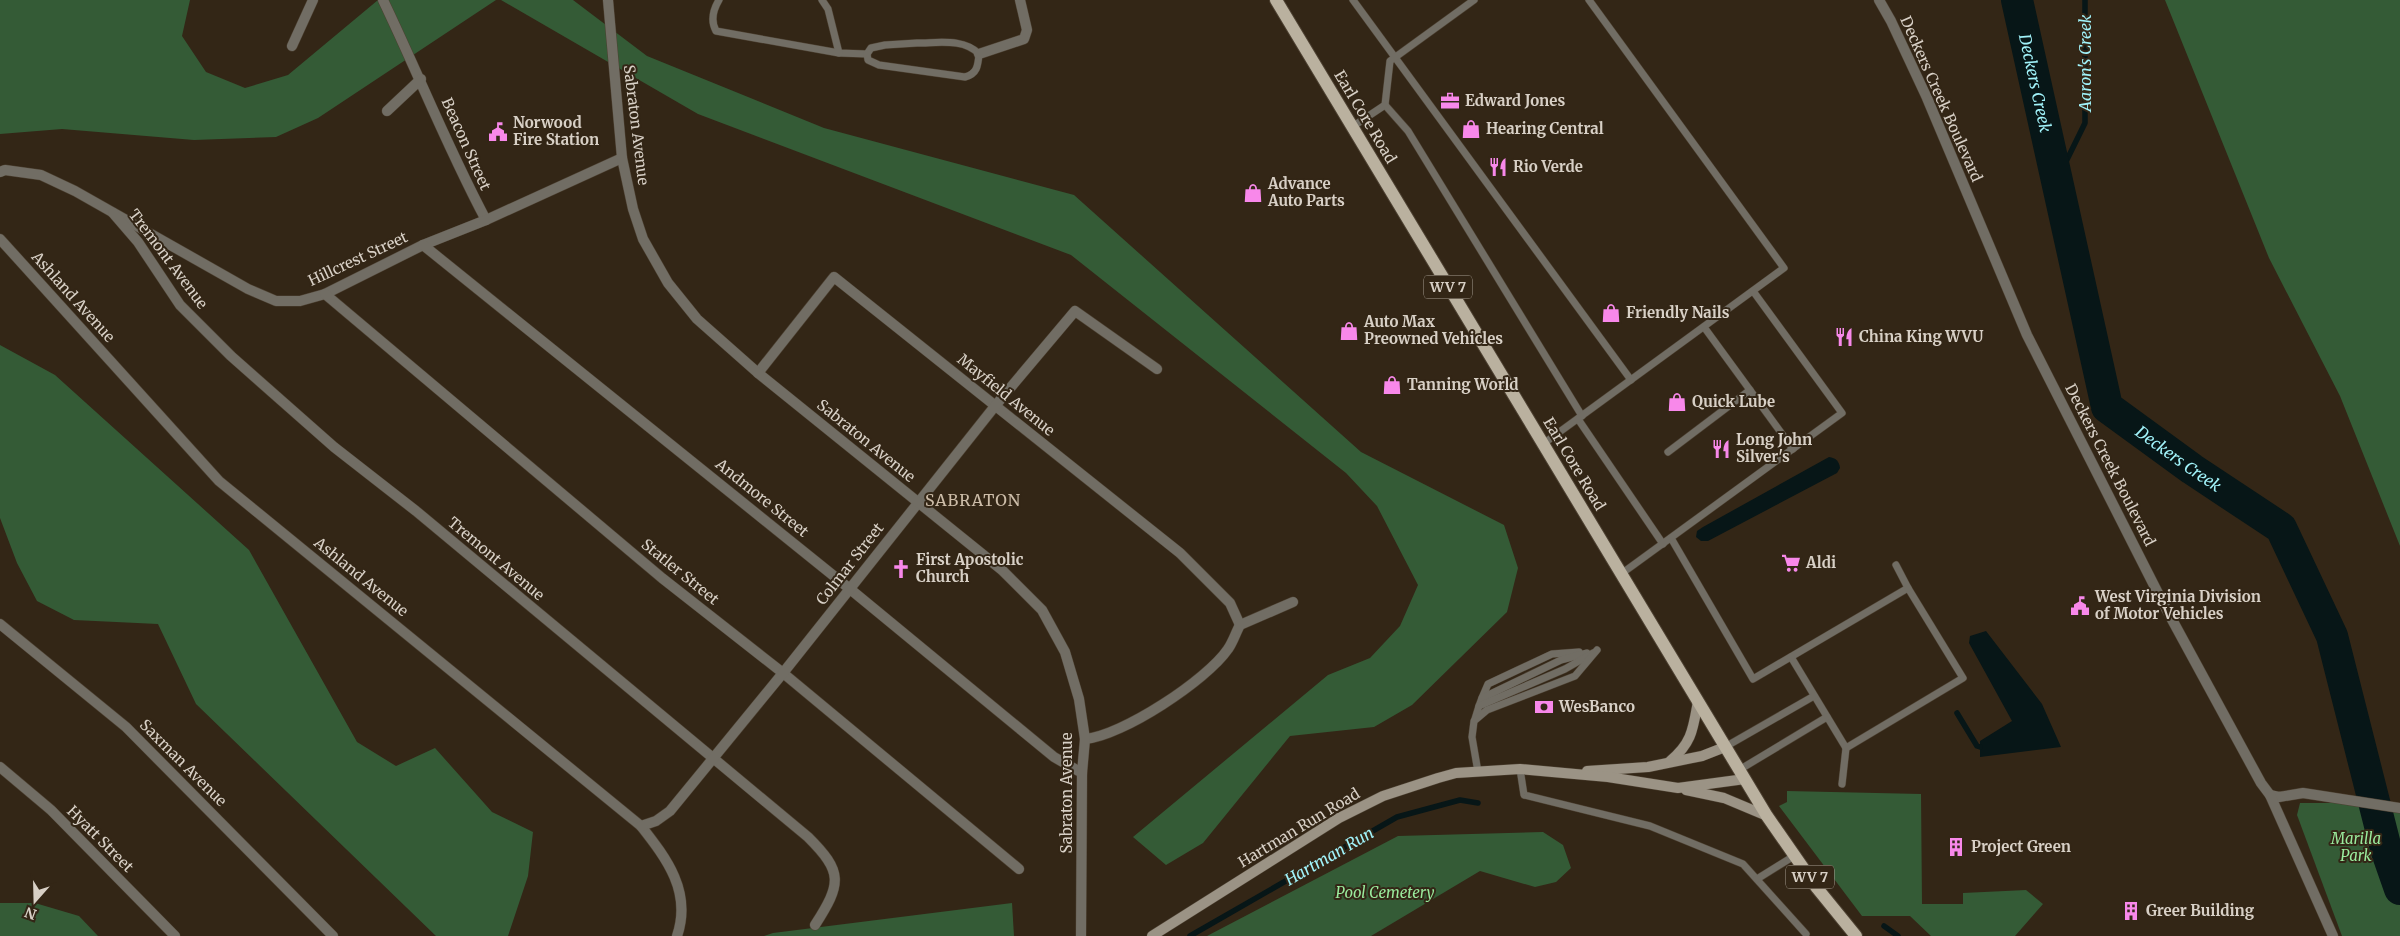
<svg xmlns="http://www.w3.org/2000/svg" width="2400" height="936" font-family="Merriweather,serif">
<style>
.green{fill:#345b36}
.water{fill:#071617}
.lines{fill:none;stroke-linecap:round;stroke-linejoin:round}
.stream{stroke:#071617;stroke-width:5.5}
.river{stroke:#071617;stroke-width:32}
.service-casing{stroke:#4d4132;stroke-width:8}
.minor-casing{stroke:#4d4132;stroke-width:11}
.tertiary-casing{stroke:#4d4132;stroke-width:11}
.secondary-casing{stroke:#4d4132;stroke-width:11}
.primary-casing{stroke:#4d4132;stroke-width:14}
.service{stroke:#716d64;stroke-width:7}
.minor{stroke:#716d64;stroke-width:10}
.tertiary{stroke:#716d64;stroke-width:10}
.secondary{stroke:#9b9385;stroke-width:10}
.primary{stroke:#bab19f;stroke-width:12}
.labels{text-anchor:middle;stroke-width:4;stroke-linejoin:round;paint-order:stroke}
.shield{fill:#332616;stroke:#a69d91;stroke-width:1}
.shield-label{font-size:14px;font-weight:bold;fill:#d8d0c6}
.street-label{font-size:15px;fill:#d8d0c6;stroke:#332616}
.poi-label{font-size:15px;font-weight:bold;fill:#d8d0c6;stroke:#332616;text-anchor:start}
.park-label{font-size:15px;font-style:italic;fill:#9aeb9d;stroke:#332616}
.water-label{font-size:16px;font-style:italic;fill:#a1f3fa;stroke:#332616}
.neighbourhood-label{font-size:16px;letter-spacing:1px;fill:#cdbda9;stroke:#332616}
</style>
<rect width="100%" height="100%" fill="#332616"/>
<g class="green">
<path d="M0,0H190L182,36L206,72L245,88L288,75L378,0H496L318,118L276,137L194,140L62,129L0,134Z"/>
<path d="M501,0H573L647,56L824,128L1074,195L1361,452L1504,525L1518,568L1507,612L1412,705L1374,727L1290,736L1203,843L1166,865L1133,837L1328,675L1370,658L1400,626L1418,585L1377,506L1346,473L1071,255L698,114Z"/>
<path d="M2165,0H2400V546L2340,396L2269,258Z"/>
<path d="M0,345L55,375L249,550L357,742L396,766L435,748L492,812L533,832L528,876L508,936H436L196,704L158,624L74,620L37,601L17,563L0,518Z"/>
<path d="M1787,791L1921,794L1922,904H1963V893L2026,890L2043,904L2015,936H1931L1910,916H1862L1779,806L1787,802Z"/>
<path d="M2300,803H2366L2400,808V936H2342L2297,815Z"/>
<path d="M1543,832L1563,845L1571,868L1556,882L1535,887L1480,871L1371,936H1207L1398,836Z"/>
<path d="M0,903H35L79,916L98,936H0Z"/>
<path d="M1012,903L1014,936H764L773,933Z"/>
</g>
<g class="water">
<path d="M1829,457C1836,458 1839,461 1840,468L1837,473L1708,541H1701L1696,537L1697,531L1703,527Z"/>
<path d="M1986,631L2042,704L2061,747L1980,757V741L2012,721L1969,643L1970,636Z"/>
</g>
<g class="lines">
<g class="stream">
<path d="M2057,180L2085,123V0"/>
<path d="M1957,713L1977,746L1980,747"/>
<path d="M1884,926L1898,936"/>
<path d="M1190,936L1397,817L1460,800L1478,803"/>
</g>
<path class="river" id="s1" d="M2017,0L2107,407L2192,469L2281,528L2332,636L2386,849L2400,889"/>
<g class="service-casing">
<g id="service">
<path d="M719,0C713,10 710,20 716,31L839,53L867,54"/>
<path d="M822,0L828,9L839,53"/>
<path d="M1353,0L1631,380"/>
<path d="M917,43C938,43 964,38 979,54C978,66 977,74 965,77L879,65L868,60L867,54L871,48L885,45Z"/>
<path d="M1385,105L1408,131L1582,416"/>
<path d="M1352,127L1385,105L1390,61L1474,0"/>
<path d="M1704,327L1793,449"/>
<path d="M1578,419L1663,544"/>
<path d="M1543,444L1784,268L1589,0"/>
<path d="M1668,452L1750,390"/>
<path d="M1671,538L1753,679L1908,588L1963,678L1846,748"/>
<path d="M1896,565L1908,588"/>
<path d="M1621,574L1842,413L1753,291"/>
<path d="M1791,657L1846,748L1842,784"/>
<path d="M1482,698L1488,684L1552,654L1579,652"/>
<path d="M1479,706L1482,698L1561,660L1587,653"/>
<path d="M1475,719L1479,706L1565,669L1593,653"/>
<path d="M1725,747L1814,696"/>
<path d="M1520,769L1524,795L1650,826L1743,864L1806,934"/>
<path d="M1739,770L1827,717"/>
<path d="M1478,772L1472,737L1474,721L1487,710L1575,676L1597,650"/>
<path d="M1757,879L1794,856"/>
</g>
</g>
<g class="minor-casing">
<g id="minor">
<path d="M383,0C418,73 448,149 486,220"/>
<path d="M292,46L313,0"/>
<path d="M979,54L1024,39L1027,30L1020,0"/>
<path d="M387,111L421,79"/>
<path d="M0,172L5,170L41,175L75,191L248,289L276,301H300L325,294L423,245L486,220L622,158"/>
<path d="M113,213L138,242L180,305L231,356L334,447L416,511L808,837C843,872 842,883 815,925"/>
<path d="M0,239L219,481L641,826C667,859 692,892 677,936"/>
<path d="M423,245L850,589L1054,757L1082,773"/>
<path d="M325,294L662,578L783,673L1019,869"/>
<path d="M758,373L834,277L1180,553L1230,603L1240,625"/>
<path d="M0,624L126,727L333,936"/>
<path d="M1085,739C1122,736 1207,680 1228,649C1233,642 1236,632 1240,625L1293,602"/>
<path d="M0,767L51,810L175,936"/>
<path d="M2270,795L2279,797L2303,793L2400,808"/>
<path d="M641,826L656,821L670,811L783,673L995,406L1075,311L1157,369"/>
</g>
</g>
<g class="tertiary-casing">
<g id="tertiary">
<path d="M608,0L622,158L633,209L643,239L668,283L697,319L758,373L1002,570L1042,610L1065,652L1079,699L1085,739L1082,773L1081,936"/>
<path d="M1879,0L1891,21L1927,98L2027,335L2163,603L2261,783L2270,795L2333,936"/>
</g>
</g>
<g class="secondary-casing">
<g id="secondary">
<path d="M1670,761C1692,743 1693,729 1698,701"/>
<path d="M1587,771L1648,767L1702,756L1725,747"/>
<path d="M1686,790L1724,798L1767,816"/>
<path d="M1152,936L1339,818L1383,796L1438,778L1456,773L1520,769L1608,777L1678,788L1745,779"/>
</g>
</g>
<g class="primary-casing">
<path id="primary" d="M1276,0L1767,816L1817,888L1856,936"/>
</g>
<use href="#service" class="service"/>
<use href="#minor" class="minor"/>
<use href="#tertiary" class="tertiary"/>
<use href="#secondary" class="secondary"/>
<use href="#primary" class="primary"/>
</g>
<defs>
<g id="office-bare" transform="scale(1.5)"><path d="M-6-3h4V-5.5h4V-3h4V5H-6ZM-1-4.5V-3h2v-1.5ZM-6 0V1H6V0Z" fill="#f888ea" stroke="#332616" stroke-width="2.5" paint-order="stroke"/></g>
<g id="shop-bare" transform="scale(1.5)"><path d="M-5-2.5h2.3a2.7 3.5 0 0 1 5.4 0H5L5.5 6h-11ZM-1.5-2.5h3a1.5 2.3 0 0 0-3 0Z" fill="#f888ea" stroke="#332616" stroke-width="2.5" paint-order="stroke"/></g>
<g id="civic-bare" transform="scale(1.5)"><path d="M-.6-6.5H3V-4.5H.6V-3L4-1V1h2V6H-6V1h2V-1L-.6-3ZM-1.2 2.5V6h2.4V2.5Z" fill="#f888ea" stroke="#332616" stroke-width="2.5" paint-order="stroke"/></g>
<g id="restaurant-bare" transform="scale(1.5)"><path d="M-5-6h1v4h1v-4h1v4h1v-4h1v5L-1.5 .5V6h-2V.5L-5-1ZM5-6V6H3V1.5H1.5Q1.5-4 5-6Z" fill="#f888ea" stroke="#332616" stroke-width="2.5" paint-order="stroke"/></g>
<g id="supermarket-bare" transform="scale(1.5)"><path d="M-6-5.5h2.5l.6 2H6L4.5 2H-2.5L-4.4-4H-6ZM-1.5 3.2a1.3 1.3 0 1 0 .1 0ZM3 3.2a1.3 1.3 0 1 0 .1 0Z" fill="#f888ea" stroke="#332616" stroke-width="2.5" paint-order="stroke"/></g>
<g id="church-bare" transform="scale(1.5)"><path d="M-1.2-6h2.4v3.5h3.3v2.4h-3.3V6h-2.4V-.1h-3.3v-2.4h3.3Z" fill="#f888ea" stroke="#332616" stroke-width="2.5" paint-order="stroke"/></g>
<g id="bank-bare" transform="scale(1.5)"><path d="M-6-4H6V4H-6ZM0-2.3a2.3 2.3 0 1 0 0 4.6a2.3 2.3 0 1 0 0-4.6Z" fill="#f888ea" stroke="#332616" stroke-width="2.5" paint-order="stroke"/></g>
<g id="building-bare" transform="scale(1.5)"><path d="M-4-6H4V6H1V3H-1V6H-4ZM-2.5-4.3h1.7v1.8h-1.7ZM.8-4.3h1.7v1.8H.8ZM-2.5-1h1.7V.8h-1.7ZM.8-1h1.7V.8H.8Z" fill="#f888ea" stroke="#332616" stroke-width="2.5" paint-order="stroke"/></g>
</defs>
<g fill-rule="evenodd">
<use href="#office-bare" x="1450" y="101"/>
<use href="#shop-bare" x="1471" y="129"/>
<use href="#civic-bare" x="498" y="132"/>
<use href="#restaurant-bare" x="1498" y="167"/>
<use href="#shop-bare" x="1253" y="193"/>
<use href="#shop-bare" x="1611" y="313"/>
<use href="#shop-bare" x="1349" y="331"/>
<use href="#restaurant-bare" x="1844" y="337"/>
<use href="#shop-bare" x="1392" y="385"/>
<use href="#shop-bare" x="1677" y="402"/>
<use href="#restaurant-bare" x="1721" y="449"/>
<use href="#supermarket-bare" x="1791" y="563"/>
<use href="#church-bare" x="901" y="569"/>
<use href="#civic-bare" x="2080" y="606"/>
<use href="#bank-bare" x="1544" y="707"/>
<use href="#building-bare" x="1956" y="847"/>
<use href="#building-bare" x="2131" y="911"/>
</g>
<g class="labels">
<g class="shield">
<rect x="1424" y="275.5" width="48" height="23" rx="4"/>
<rect x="1786" y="865.5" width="48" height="23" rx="4"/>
</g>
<g class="shield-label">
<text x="1448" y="292">WV 7</text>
<text x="1810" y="882">WV 7</text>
</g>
<g class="street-label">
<text transform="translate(1941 99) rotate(66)" y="5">Deckers Creek Boulevard</text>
<text transform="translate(1365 117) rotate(59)" y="5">Earl Core Road</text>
<text transform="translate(636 125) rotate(83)" y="5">Sabraton Avenue</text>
<text transform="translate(466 144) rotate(66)" y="5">Beacon Street</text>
<text transform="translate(168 259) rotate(53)" y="5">Tremont Avenue</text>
<text transform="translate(358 259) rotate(-25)" y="5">Hillcrest Street</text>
<text transform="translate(73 297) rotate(48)" y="5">Ashland Avenue</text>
<text transform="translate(1006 395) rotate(39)" y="5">Mayfield Avenue</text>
<text transform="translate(866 441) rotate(39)" y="5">Sabraton Avenue</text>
<text transform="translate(1574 464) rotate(59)" y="5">Earl Core Road</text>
<text transform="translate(2110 465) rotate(63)" y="5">Deckers Creek Boulevard</text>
<text transform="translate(762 498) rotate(39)" y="5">Andmore Street</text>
<text transform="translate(496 559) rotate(40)" y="5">Tremont Avenue</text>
<text transform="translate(850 564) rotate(-52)" y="5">Colmar Street</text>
<text transform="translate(680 572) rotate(39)" y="5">Statler Street</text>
<text transform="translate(361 577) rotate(39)" y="5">Ashland Avenue</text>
<text transform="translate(183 763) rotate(45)" y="5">Saxman Avenue</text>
<text transform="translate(1067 793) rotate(-90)" y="5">Sabraton Avenue</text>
<text transform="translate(1299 828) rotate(-31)" y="5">Hartman Run Road</text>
<text transform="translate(100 839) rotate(45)" y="5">Hyatt Street</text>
</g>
<g class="poi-label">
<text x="1465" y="106">Edward Jones</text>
<text x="513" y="128">Norwood<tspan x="513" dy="17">Fire Station</tspan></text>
<text x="1486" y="134">Hearing Central</text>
<text x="1513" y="172">Rio Verde</text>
<text x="1268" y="189">Advance<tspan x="1268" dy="17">Auto Parts</tspan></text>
<text x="1626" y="318">Friendly Nails</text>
<text x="1364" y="327">Auto Max<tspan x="1364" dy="17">Preowned Vehicles</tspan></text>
<text x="1859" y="342">China King WVU</text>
<text x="1407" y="390">Tanning World</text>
<text x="1692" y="407">Quick Lube</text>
<text x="1736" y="445">Long John<tspan x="1736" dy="17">Silver's</tspan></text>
<text x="916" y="565">First Apostolic<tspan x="916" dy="17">Church</tspan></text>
<text x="1806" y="568">Aldi</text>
<text x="2095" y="602">West Virginia Division<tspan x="2095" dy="17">of Motor Vehicles</tspan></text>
<text x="1559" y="712">WesBanco</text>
<text x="1971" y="852">Project Green</text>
<text x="2146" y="916">Greer Building</text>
</g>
<g class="park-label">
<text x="2356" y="844">Marilla<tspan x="2356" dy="17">Park</tspan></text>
<text x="1385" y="898">Pool Cemetery</text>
</g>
<g class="water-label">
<text transform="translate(2085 63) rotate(-90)" y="6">Aaron's Creek</text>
<text dy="6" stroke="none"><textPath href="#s1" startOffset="85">Deckers Creek</textPath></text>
<text dy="6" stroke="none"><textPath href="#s1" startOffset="505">Deckers Creek</textPath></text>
<text transform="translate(1329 856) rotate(-30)" y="6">Hartman Run</text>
</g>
<g class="neighbourhood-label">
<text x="973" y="506">SABRATON</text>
</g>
</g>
<g transform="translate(35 901) rotate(200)" stroke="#332616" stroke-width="4" paint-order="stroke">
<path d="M0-4L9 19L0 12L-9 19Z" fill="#d8d0c6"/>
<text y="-8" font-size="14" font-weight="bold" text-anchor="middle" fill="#d8d0c6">N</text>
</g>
</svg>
